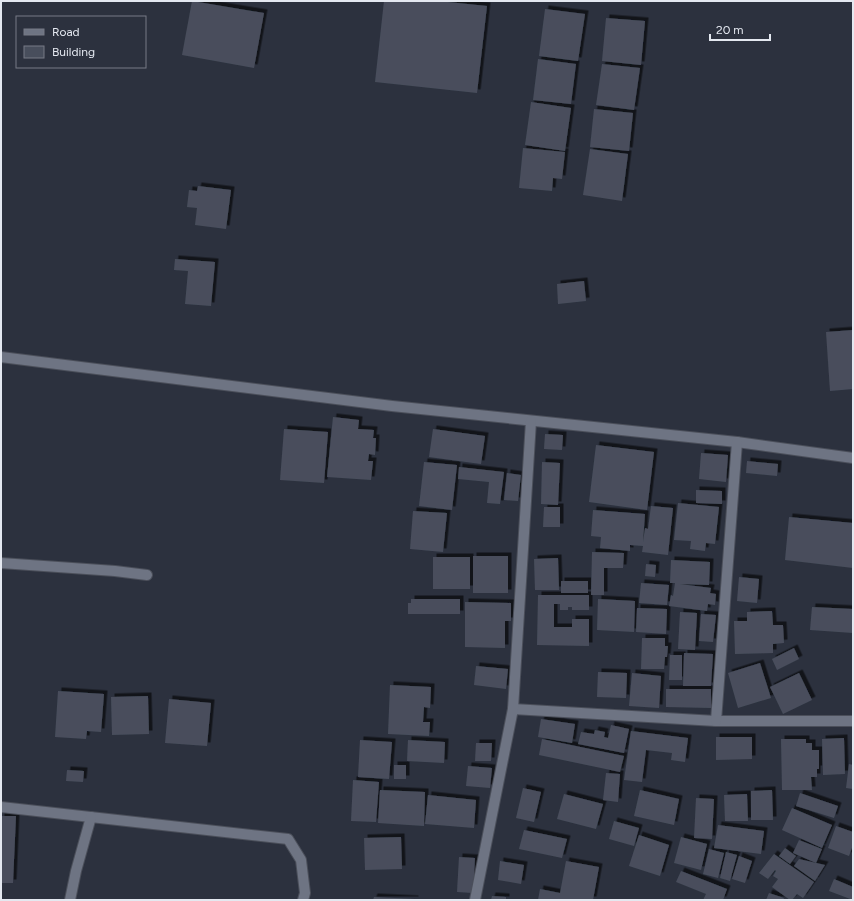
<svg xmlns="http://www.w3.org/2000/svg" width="854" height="901" font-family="Figtree,sans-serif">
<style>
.building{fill:#484e5c;filter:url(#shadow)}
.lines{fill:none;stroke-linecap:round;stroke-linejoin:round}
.minor-casing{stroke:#4b4f5a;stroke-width:12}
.minor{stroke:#6e7483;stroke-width:10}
</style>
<defs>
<filter id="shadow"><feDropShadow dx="3.5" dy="-3.5" stdDeviation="0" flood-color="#0009"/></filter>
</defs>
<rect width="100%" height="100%" fill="#2c313e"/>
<g class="building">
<path d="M192,1L264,13L254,68L182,55Z"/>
<path d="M384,1H438L487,6L477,93L375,82Z"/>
<path d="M545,9L585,14L578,61L539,56Z"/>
<path d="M606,18L645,21L641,65L602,61Z"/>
<path d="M538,59L576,64L571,104L533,100Z"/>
<path d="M602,64L640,68L634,110L596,105Z"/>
<path d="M531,102L571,108L565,151L525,145Z"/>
<path d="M594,109L633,113L629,151L590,147Z"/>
<path d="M523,148L565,152L562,179L553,178L552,191L519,188Z"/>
<path d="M590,149L628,154L622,201L583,195Z"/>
<path d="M198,186L231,190L226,229L195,225L197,208L187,207L189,190L197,191Z"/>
<path d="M175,259L215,262L211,306L185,304L188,271L174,270Z"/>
<path d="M584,281L586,301L558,304L557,284Z"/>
<path d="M853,330V389L830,391L826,332Z"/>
<path d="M333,417L359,420L358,429L374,430L373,438H376L375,455L369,454L368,461H373L371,480L327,477Z"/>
<path d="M284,429L328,432L324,483L280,480Z"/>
<path d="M433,429L485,436L481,464L429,457Z"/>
<path d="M545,434L563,435L562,450L544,449Z"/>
<path d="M596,445L654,452L647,510L589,502Z"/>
<path d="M701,453L728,455L726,482L699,479Z"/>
<path d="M747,461L778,464L777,476L746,473Z"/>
<path d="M424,462L457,465L452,510L419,506Z"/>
<path d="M542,462L560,463L558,505L541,504Z"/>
<path d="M459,467L504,472L500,504L487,503L489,482L458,479Z"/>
<path d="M507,473L521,475L518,501L504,500Z"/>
<path d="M696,490L722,491V504L696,503Z"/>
<path d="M678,503L719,507L715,544L706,543L705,551L690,549L691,541L674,540Z"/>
<path d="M651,506L673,508L668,555L642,552L643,546L630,545V551L600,548L601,537L591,536L593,510L645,514L643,542L645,528L648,529Z"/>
<path d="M544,507H560V527H543Z"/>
<path d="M413,511L447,513L443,552L410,549Z"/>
<path d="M789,517L853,523V568L785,560Z"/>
<path d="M592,552L624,553L623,568H604V595H591Z"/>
<rect x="473" y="556" width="35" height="37"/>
<rect x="433" y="557" width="37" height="32"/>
<path d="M558,558L559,590H535L534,559Z"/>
<path d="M671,560L710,562L709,585L680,584L711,588L710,593L716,594L715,605L708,604L707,611L669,606L671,595L673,596L675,583H670Z"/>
<path d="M646,564L656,565L655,577L645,576Z"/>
<path d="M739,577L759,579L757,603L737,601Z"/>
<rect x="561" y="581" width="27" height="12"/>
<path d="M641,583L669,585L667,605L639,603Z"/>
<path d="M538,595H589V610H572V607H568V610H560V604H554V627H572V619H589V646L537,645Z"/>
<path d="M411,599H460V614H408V603H411Z"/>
<path d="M598,599L635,601L634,632L597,630Z"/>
<path d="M465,602L511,603V621H505V648L465,647Z"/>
<path d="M812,607L853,609V633L810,630Z"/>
<path d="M637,608L667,609L666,634L636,632Z"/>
<path d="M772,611L773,625H783L784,643L773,644V653L735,654L734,621H747V612Z"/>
<path d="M680,612L697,613L695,650L678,649Z"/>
<path d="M701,614L716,615L713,642L699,641Z"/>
<path d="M642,638H665V646H668L667,657H665L664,669H641Z"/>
<path d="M794,648L799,659L777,670L772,659Z"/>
<path d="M684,653L713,654L711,686H683Z"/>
<path d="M670,655H682V680H669Z"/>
<path d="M760,663L771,698L738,708L728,673Z"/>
<path d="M476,666L508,669L506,689L474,685Z"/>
<path d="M598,672L627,673L626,698L597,697Z"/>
<path d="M632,673L661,676L659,708L629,706Z"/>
<path d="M799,673L812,700L783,714L770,687Z"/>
<path d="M390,685L431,687L430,708L424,707L423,722H430L429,736L388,734Z"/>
<path d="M666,689H711V708L666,707Z"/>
<path d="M58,691L104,694L101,732L87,731L86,739L55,737Z"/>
<path d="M148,696L149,734L112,735L111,697Z"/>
<path d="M169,699L211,703L207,746L165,743Z"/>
<path d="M541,719L575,724L572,743L538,737Z"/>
<path d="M611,725L629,729L624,753L578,744L581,732L594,734L595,730L605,732L604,737L608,738Z"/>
<path d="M631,731L688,738L685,762L671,760L672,753L646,750L642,782L624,780Z"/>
<path d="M716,737H752V759L716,760Z"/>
<path d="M844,738L845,774L823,775L822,739Z"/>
<path d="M542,739L624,756L620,772L539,755Z"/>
<path d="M781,739H806V743H812V750H819V769H817V777H811L812,790H782Z"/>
<path d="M360,740L392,742L389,779L358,777Z"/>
<path d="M408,740L445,742L444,763L407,761Z"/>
<path d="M476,743H492L491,761H475Z"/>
<path d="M849,764L853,765V789L846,788Z"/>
<rect x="394" y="765" width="12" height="14"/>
<path d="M468,766L492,768L490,788L466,786Z"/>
<path d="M67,770L84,771L83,782L66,781Z"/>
<path d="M606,773L620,774L618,802L603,800Z"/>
<path d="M353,780L379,782L376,822L351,821Z"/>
<path d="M523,788L541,792L534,822L516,818Z"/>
<path d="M380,790L425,792L424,826L378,823Z"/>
<path d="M640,790L679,799L674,825L634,816Z"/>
<path d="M772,790L773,820H751V791Z"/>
<path d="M800,793L838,806L834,818L796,806Z"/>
<path d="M564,794L603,804L596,829L557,819Z"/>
<path d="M747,794L748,821H725L724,795Z"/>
<path d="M428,795L476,800L474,828L425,824Z"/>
<path d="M696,798L714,799L712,839L694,838Z"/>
<path d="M792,808L832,825L822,848L782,830Z"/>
<path d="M1,816H16L13,883H1Z"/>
<path d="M614,821L639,828L634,846L609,839Z"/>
<path d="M718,825L764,831L761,854L714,848Z"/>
<path d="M836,826L853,832V845L849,856L828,848Z"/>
<path d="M524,830L567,839L562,858L519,849Z"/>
<path d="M639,835L669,845L660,876L629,866Z"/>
<path d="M401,837L402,869L365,870L364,838Z"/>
<path d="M681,837L707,844L701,870L674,863Z"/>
<path d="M799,840L822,849L816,863L793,853Z"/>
<path d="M785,848L796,856L790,864L779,856Z"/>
<path d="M709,849L724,853L718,878L703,874Z"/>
<path d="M726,852L737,855L730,881L720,878Z"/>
<path d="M774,854L814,882L803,898L797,894L792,900H790L772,887L778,879L773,876L776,871L775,870L768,879L759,873Z"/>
<path d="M739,856L752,861L745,883L732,879Z"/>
<path d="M459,857L475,858L473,893L457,892Z"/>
<path d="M799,859L825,865L815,881L794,866Z"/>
<path d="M500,861L524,865L521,884L498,880Z"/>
<path d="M566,861L599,867L593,900H538L540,889L560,893Z"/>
<path d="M681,871L727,889L723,900H703L706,894L676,882Z"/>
<path d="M834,879L853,887V900L829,891Z"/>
<path d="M769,893L784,898L783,900H766Z"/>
<path d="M492,896L506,897V900H491Z"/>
<path d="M374,897L415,899V900H373Z"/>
</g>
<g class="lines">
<g class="minor-casing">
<g id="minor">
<path d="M1,357L392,406L737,442L853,458"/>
<path d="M1,563L115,571L147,575"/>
<path d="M513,709L716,721H853"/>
<path d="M716,721L737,442"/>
<path d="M1,807L288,839L301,860L305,893L303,900"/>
<path d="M70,900L76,871L91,817"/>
<path d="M475,900L513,709L531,421"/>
</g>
</g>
<use href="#minor" class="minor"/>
</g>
<rect width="854" height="901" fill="none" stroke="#e4e8f0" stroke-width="4"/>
<rect x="16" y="16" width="130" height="52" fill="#2c313e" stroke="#767a85"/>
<rect x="24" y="29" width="20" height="6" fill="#6e7483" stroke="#767a85"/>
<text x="52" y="36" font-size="12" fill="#e4e8f0">Road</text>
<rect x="24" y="46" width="20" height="12" fill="#484e5c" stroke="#767a85"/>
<text x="52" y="56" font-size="12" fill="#e4e8f0">Building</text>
<path d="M710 34v6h60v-6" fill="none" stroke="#e4e8f0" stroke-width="2"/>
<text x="716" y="34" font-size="12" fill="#e4e8f0" stroke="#2c313e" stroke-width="3" paint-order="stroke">20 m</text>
</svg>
